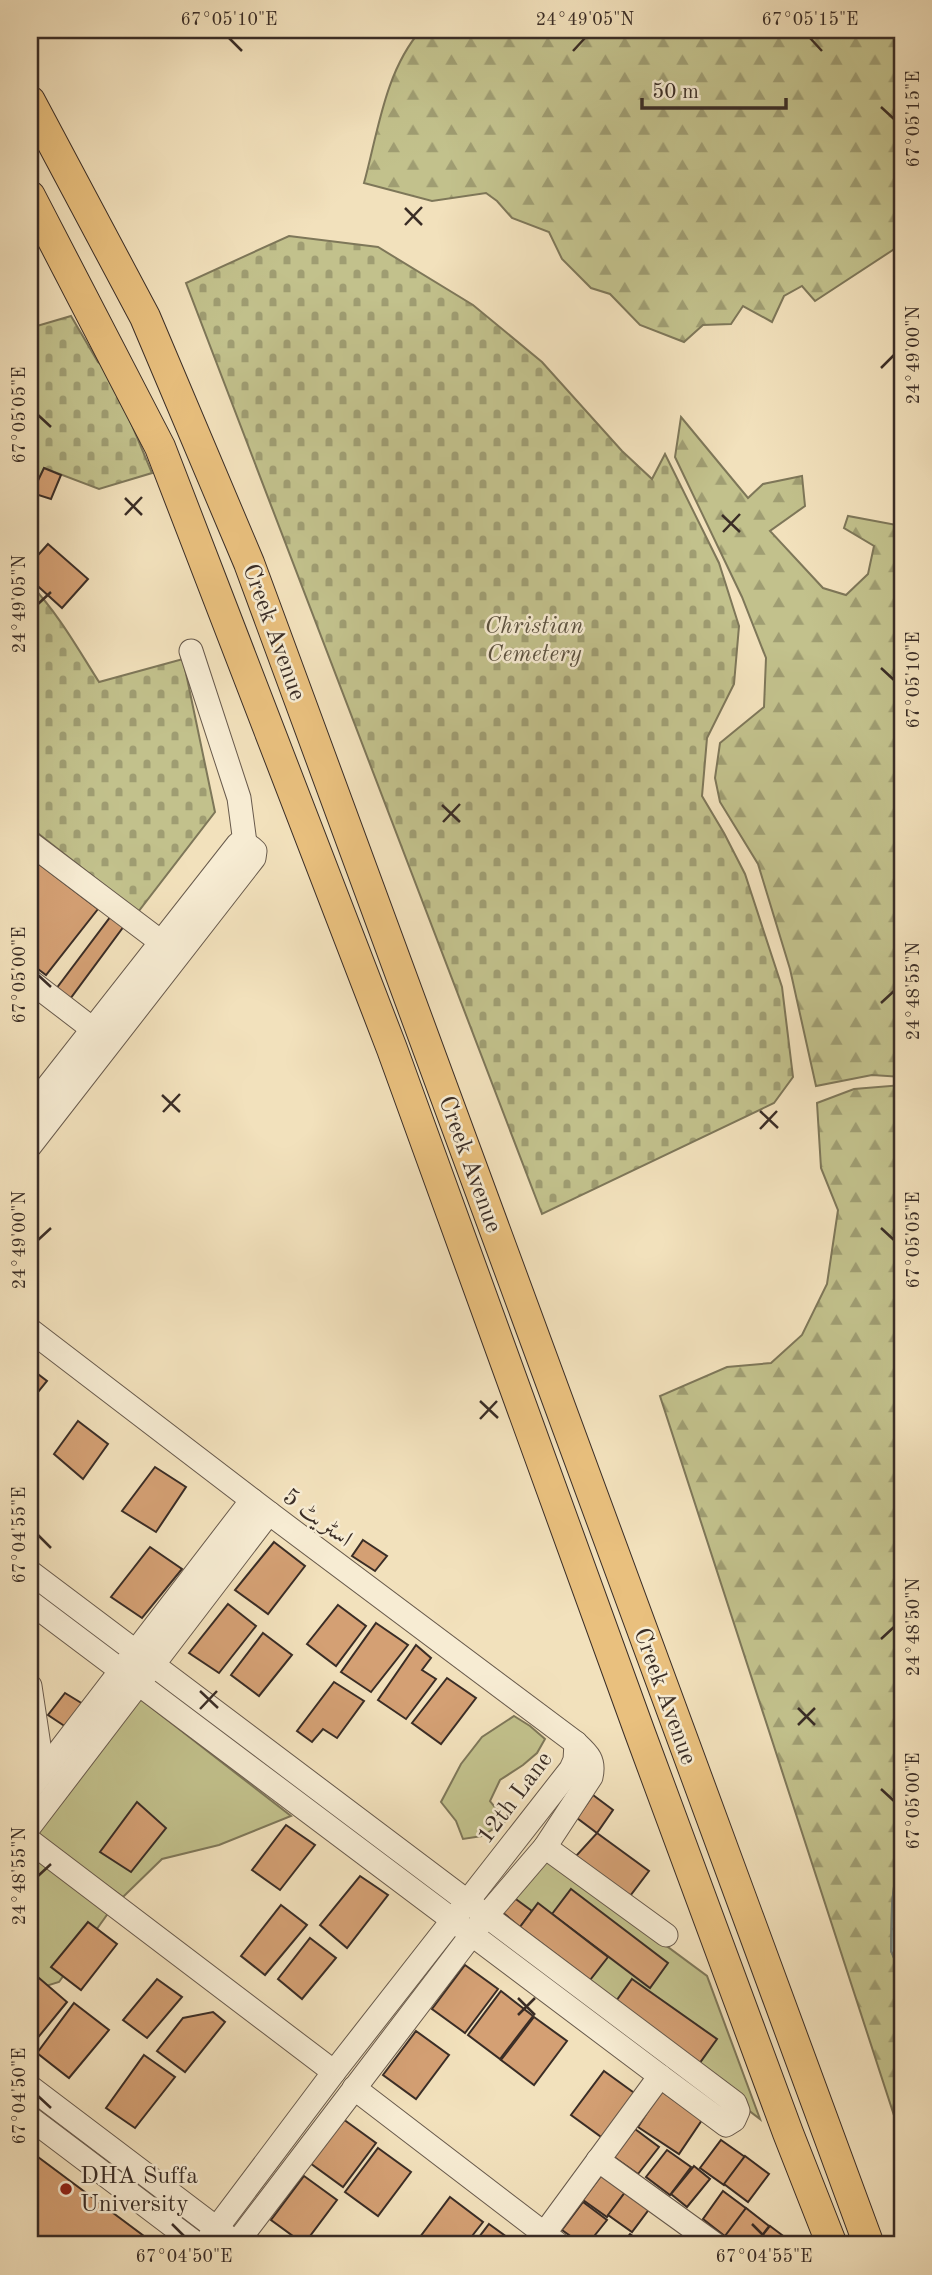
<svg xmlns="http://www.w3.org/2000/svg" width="932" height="2275" font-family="'Old Standard TT',Amiri,serif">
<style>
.grass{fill:#c2c18c;stroke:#7e7759;stroke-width:2}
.forest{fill:url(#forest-firs);stroke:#7e7759;stroke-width:2}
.cemetery{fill:url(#cemetery-stones);stroke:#7e7759;stroke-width:2}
.water{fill:url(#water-ripples);stroke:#75837c;stroke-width:2}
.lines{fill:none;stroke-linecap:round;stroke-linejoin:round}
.shore{stroke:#6b746e;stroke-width:2}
.building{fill:#d4a074;stroke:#3a2d26;stroke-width:2}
.minor-casing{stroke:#685a4c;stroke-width:25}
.major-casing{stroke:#3a2d26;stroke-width:32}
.minor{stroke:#f7ecd3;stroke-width:23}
.major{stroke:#e9c07e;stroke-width:30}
.ticks{fill:none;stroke:#3a2d26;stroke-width:2.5}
.poi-dot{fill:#8f2418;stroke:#f7ecd3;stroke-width:2.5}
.labels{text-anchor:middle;stroke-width:5;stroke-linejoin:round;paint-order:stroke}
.park-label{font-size:24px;font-style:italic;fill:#5c5240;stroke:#f7ecd3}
.street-label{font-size:24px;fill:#3a2d26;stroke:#f7ecd3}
.poi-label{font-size:24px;fill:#3a2d26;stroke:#f7ecd3;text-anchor:start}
.neatline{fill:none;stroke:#3a2d26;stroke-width:2.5}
.ticks-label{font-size:18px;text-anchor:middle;fill:#3a2d26}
</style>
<defs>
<pattern id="forest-firs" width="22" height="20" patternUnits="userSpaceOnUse" patternTransform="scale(1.75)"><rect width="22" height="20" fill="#c2c18c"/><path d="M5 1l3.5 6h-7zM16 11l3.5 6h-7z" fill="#9f9d72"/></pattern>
<pattern id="cemetery-stones" width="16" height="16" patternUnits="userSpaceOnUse" patternTransform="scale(1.75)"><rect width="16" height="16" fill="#c2c18c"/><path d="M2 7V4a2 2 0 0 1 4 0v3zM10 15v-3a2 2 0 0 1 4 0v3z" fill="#9f9d72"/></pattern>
<pattern id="water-ripples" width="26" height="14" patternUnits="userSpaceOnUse" patternTransform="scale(1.75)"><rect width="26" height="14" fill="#9cbcb5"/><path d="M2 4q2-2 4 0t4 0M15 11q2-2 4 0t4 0" fill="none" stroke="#809993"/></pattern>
</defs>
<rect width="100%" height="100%" fill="#f2e1bc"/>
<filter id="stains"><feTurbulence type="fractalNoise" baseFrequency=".00286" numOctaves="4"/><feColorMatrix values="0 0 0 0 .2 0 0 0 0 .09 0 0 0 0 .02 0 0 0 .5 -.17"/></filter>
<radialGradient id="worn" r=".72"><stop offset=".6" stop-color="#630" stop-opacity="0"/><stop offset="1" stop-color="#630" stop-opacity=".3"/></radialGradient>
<g class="grass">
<path d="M139,1698L291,1816L219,1845L162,1859L123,1897L35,1834Z"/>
<path d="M514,1716L530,1726L545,1739L537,1753L523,1765L500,1780L490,1801L506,1821L482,1836L463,1839L456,1821L441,1802L461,1764L482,1737Z"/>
<path d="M30,1852L109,1912L59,1982L30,1991Z"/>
<path d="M545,1856L707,1976L760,2119L496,1918Z"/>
</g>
<g class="forest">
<path d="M421,30H902V244L815,301L802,286L784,296L772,322L743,306L731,324L703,325L684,342L640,325L610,294L591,288L562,259L549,232L512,218L497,201L486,193L432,201L364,183C378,132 385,71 421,30Z"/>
<path d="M681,417L748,498L763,484L802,476L805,506L770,531L823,588L846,595L868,574L874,546L844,528L848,516L902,526V1077L872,1075L816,1086L790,969L758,864L720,802L715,778L720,743L764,707L766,658L742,597L675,457Z"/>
<path d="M902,1085V1848L898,1852L892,1904L891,1951L902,1976V2140L660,1396L727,1367L771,1363L802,1335L827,1284L838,1210L821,1168L817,1103L854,1089Z"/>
</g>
<g class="cemetery">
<path d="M289,236L378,247L473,305L542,362L622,451L652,479L665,454L719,563L739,626L734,684L707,738L702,796L724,833L745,874L782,987L793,1077L774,1103L542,1214L186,283Z"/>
<path d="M71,316L98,362L109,370L152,473L99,489L44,468L30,498V328Z"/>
<path d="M30,584C58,613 78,649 99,682L183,659L215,812L138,912L30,827Z"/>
</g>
<path class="water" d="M902,1848V1976L891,1951L892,1904L898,1851Z"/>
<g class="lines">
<path class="shore" d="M902,1876L898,1949L902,1959"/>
</g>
<g class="building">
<path d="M44,468L61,475L51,499L32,493Z"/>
<path d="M48,544L88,579L62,608L30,579V564Z"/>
<path d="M30,857L98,909L46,975L30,963Z"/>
<path d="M114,912L127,922L70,999L56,989Z"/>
<path d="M30,1368L47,1381L30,1402Z"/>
<path d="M78,1421L108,1444L83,1479L54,1454Z"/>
<path d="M155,1467L186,1487L156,1532L122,1511Z"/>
<path d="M363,1540L387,1556L375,1571L352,1556Z"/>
<path d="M274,1542L305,1566L268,1614L235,1590Z"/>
<path d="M150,1547L182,1569L142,1618L111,1597Z"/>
<path d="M228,1604L256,1626L219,1673L189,1653Z"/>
<path d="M338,1605L366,1626L336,1666L307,1644Z"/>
<path d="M376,1623L408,1645L371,1692L341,1672Z"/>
<path d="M263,1633L292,1655L259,1696L231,1675Z"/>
<path d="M416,1645L431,1658L422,1670L436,1679L406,1719L378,1700Z"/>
<path d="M447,1678L476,1698L441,1744L412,1723Z"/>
<path d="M334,1682L364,1701L337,1738L323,1729L312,1742L297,1731Z"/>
<path d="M65,1693L83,1704L66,1727L48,1715Z"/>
<path d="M593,1795L613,1810L597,1833L577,1818Z"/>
<path d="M137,1802L166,1828L131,1872L100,1852Z"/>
<path d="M286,1825L315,1845L280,1890L252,1870Z"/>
<path d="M597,1833L649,1871L630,1896L576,1856Z"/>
<path d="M360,1876L388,1895L347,1948L320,1925Z"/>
<path d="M571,1889L668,1963L650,1988L552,1914Z"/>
<path d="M513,1897L532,1911L520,1927L502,1912Z"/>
<path d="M538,1903L608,1957L590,1980L520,1927Z"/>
<path d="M281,1905L307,1925L265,1975L241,1956Z"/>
<path d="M88,1922L117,1944L81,1990L51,1967Z"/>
<path d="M310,1938L336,1958L302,1999L278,1979Z"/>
<path d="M465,1965L498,1989L465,2033L432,2009Z"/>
<path d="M39,1978L67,2002L31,2046L30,1990Z"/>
<path d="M157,1979L182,1997L147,2038L123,2020Z"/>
<path d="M632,1979L717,2039L699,2064L614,2004Z"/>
<path d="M501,1991L533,2016L500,2059L468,2035Z"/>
<path d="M74,2003L109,2030L69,2078L37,2053Z"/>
<path d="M213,2012L225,2022L185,2072L157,2051L183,2018Z"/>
<path d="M534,2017L567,2041L534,2085L501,2060Z"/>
<path d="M416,2031L449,2055L416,2099L383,2075Z"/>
<path d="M144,2055L175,2077L135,2128L106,2108Z"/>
<path d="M604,2071L637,2095L604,2139L571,2115Z"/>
<path d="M661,2091L702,2120L679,2154L638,2127Z"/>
<path d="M343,2119L376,2143L343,2187L310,2163Z"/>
<path d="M635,2129L659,2147L638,2174L614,2157Z"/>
<path d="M721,2140L745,2157L724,2185L700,2168Z"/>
<path d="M378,2148L411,2172L378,2216L345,2192Z"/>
<path d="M667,2150L691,2167L670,2195L646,2177Z"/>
<path d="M30,2151L156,2245H30Z"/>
<path d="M745,2156L769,2174L748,2202L724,2184Z"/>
<path d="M694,2166L710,2179L687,2207L671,2194Z"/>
<path d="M604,2172L628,2189L607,2217L583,2200Z"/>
<path d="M304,2176L337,2200L304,2244L271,2220Z"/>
<path d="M629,2187L653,2204L632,2232L608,2215Z"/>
<path d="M723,2191L747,2209L726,2237L703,2219Z"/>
<path d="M450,2197L483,2222L465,2245H423L417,2241Z"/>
<path d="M583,2202L607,2220L587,2245H583L562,2230Z"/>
<path d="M746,2208L769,2226L755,2245H738L725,2236Z"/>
<path d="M489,2224L518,2245H473Z"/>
<path d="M770,2226L794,2244L792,2245H755Z"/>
<path d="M630,2234L645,2245H621Z"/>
</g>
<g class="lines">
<g class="minor-casing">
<g id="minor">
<path d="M191,651L239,798L245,843"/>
<path d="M30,843L161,942"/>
<path d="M30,981L94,1030"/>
<path d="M30,1109L238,844C245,842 250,846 255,851L254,858L30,1146"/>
<path d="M30,1330L269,1513L576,1743C588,1754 595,1760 591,1777L545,1847L486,1916L235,2245"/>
<path d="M30,1572L735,2103L738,2111L734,2120L726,2125L660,2076L30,1602"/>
<path d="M30,1686L43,1772"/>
<path d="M30,1789L252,1500"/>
<path d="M30,1826L269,1513"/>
<path d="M30,1841L334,2072"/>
<path d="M545,1847L666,1935"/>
<path d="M30,2087L228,2237"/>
<path d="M354,2088L559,2245"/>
<path d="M30,2118L198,2245"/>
<path d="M598,2160L716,2245"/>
<path d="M544,2234L660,2076"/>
<path d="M204,2245L334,2072L571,1769L575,1760L576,1743"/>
</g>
</g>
<g class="major-casing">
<g id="major">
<path d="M30,101L145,317L249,563L869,2245"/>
<path d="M30,196L160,447L392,1049L640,1733L788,2133L832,2245"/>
</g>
</g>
<use href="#minor" class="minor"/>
<use href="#major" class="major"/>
</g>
<path class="ticks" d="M229,38L242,51M810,38L822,51M573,51L585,38M881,107L894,119M405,208L422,225M405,225L422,207M881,368L894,355M38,415L51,427M125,498L142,515M125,515L142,497M722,515L740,532M723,532L740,514M38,604L51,592M881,668L894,680M442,805L460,822M443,822L460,804M38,975L51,987M881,1003L894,991M162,1095L180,1112M760,1111L778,1128M163,1112L180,1094M760,1129L777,1111M881,1228L894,1240M38,1240L51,1228M480,1401L498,1418M480,1419L497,1401M38,1535L51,1548M881,1639L894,1627M200,1691L218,1708M798,1708L815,1725M200,1709L217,1691M798,1725L815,1708M881,1789L894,1801M38,1876L51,1864M518,1998L535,2015M518,2015L535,1998M38,2096L51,2108M172,2224L184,2236M752,2224L764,2236"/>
<circle class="poi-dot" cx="66" cy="2189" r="7"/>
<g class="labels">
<g class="park-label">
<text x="534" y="633">Christian<tspan x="534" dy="28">Cemetery</tspan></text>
</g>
<g class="street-label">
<text transform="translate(275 632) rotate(70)" y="8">Creek Avenue</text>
<text transform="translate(471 1164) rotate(70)" y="8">Creek Avenue</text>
<text transform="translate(318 1517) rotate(37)" y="8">اسٹریٹ 5</text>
<text transform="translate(666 1696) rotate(70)" y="8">Creek Avenue</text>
<text transform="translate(514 1797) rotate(-53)" y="8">12th Lane</text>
</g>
<g class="poi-label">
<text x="80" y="2183">DHA Suffa<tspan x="80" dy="28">University</tspan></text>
</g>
</g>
<rect width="932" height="2275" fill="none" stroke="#f2e1bc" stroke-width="77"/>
<path d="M642 98v10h144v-10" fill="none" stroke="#3a2d26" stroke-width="3.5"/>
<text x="652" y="98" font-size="21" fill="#3a2d26" stroke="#f7ecd3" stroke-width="5" paint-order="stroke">50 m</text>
<rect x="38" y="38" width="856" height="2198" class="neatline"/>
<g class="ticks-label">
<text x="229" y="25">67°05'10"E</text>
<text x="585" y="25">24°49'05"N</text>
<text x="810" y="25">67°05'15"E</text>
<text transform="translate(913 119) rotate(-90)" y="6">67°05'15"E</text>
<text transform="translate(913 355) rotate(-90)" y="6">24°49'00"N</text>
<text transform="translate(19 415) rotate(-90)" y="6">67°05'05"E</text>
<text transform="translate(19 604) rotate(-90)" y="6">24°49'05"N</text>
<text transform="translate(913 680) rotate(-90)" y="6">67°05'10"E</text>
<text transform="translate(19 975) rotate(-90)" y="6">67°05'00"E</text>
<text transform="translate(913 991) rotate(-90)" y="6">24°48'55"N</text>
<text transform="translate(913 1240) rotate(-90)" y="6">67°05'05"E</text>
<text transform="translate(19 1240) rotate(-90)" y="6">24°49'00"N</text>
<text transform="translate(19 1535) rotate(-90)" y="6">67°04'55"E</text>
<text transform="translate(913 1627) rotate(-90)" y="6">24°48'50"N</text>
<text transform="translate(913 1801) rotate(-90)" y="6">67°05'00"E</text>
<text transform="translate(19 1876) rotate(-90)" y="6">24°48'55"N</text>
<text transform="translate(19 2096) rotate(-90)" y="6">67°04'50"E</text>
<text x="184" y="2262">67°04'50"E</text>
<text x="764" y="2262">67°04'55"E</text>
</g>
<rect width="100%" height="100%" filter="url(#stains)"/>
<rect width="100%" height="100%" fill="url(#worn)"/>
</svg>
